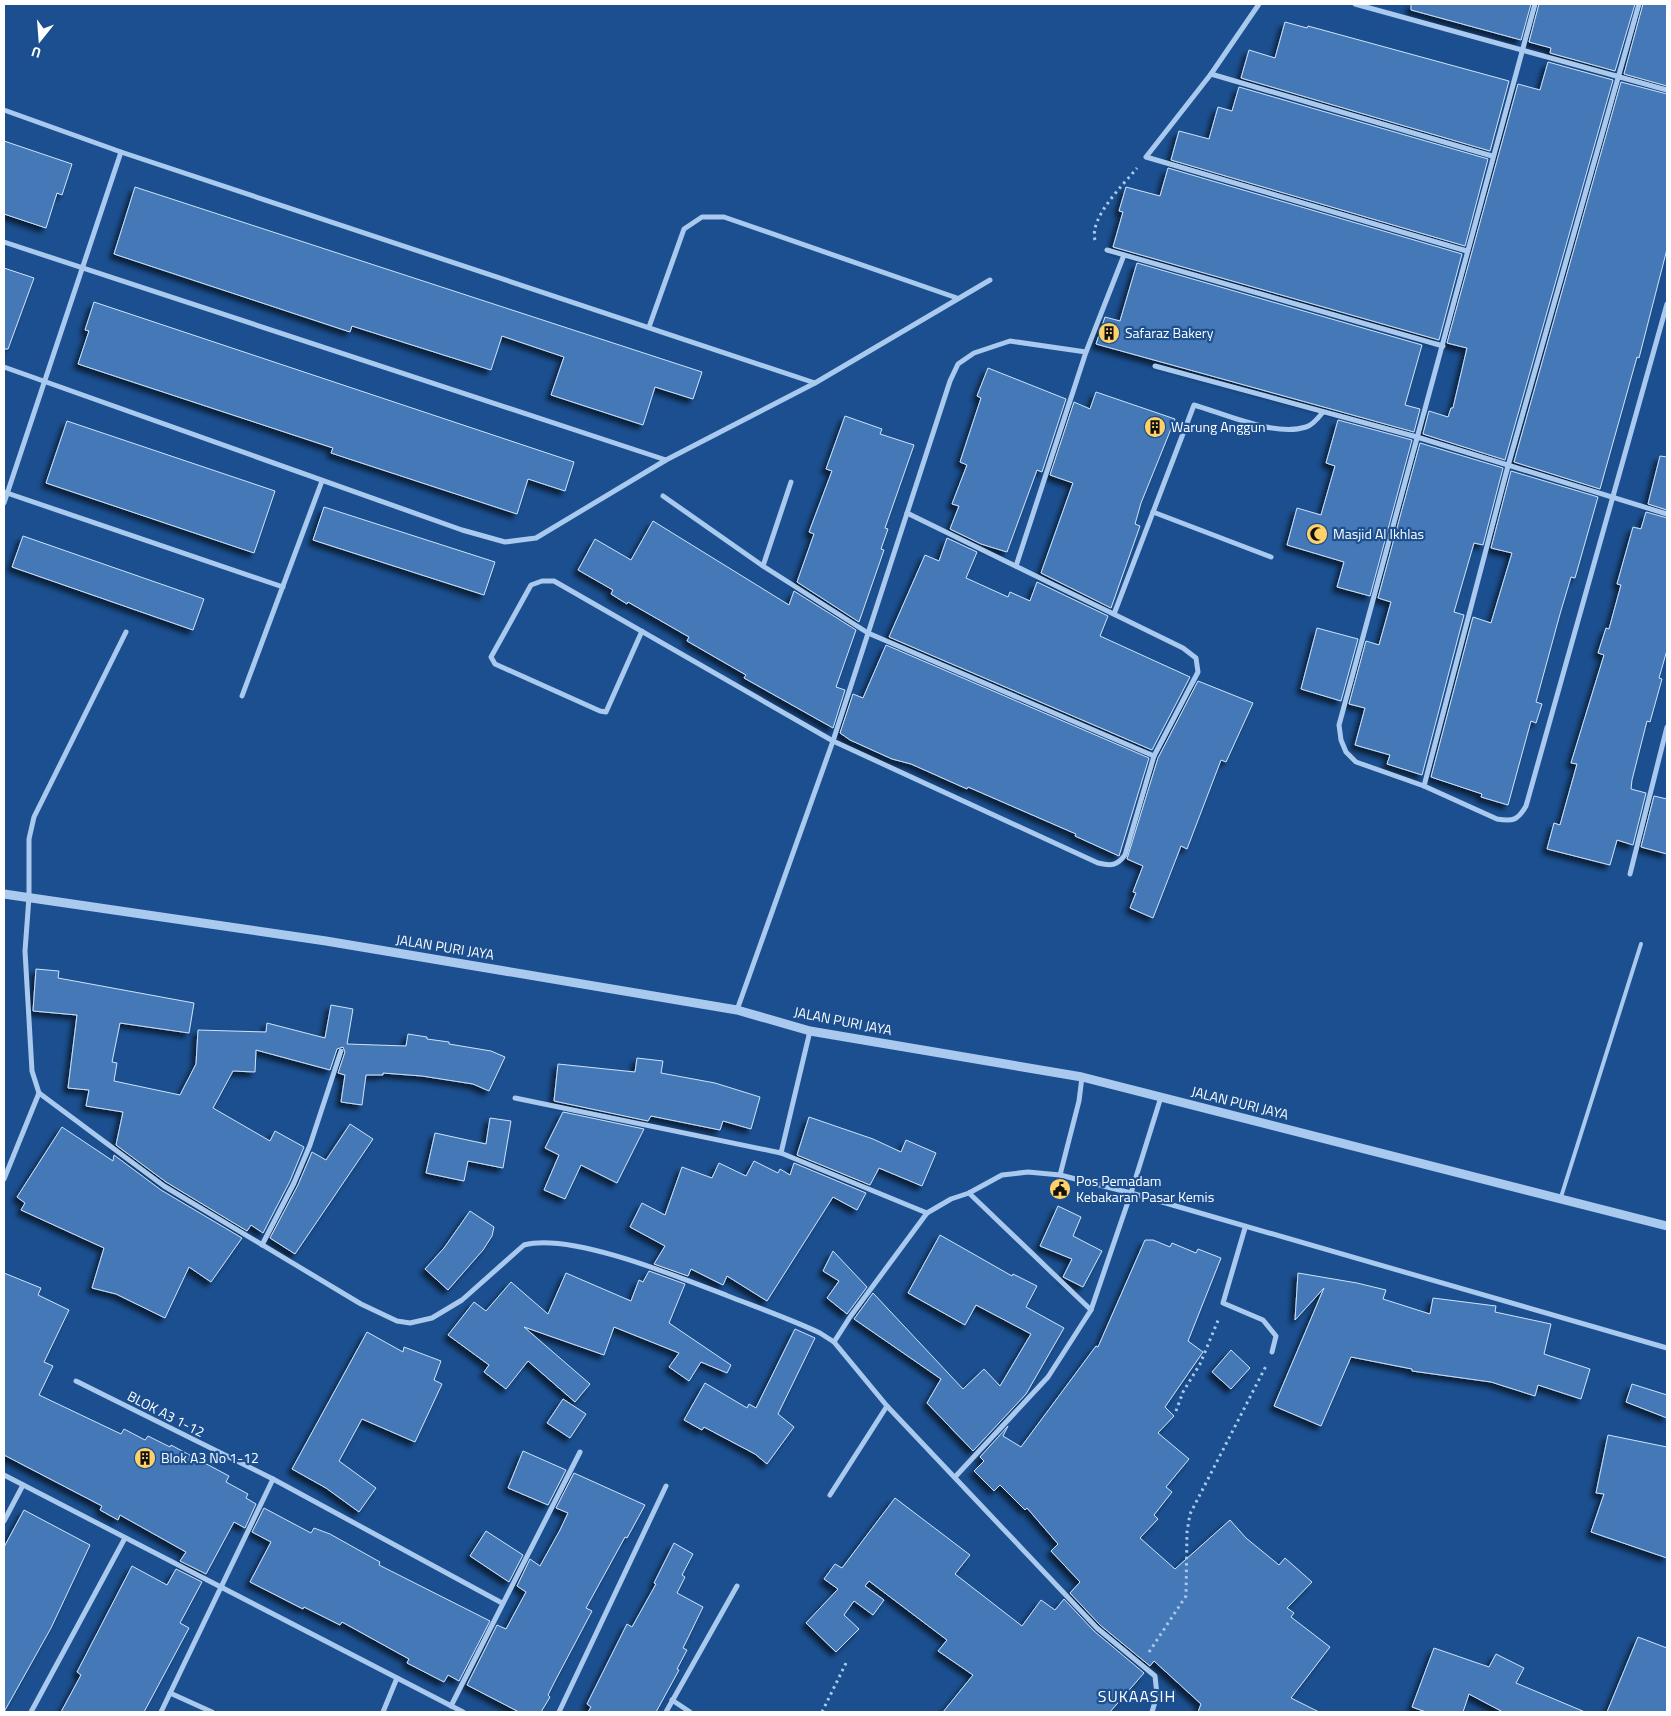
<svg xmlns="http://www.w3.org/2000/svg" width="1671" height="1716" font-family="'Titillium Web',sans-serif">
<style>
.building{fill:#4478b7;stroke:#cfe3fa;filter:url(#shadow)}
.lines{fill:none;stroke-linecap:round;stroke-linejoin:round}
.path{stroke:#a9c9ee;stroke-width:3;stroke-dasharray:2.5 4;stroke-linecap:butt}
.service{stroke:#a9c9ee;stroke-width:4}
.minor{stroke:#a9c9ee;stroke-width:5}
.tertiary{stroke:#a9c9ee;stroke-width:9}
.labels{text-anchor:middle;stroke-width:4.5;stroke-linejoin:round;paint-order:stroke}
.poi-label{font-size:14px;fill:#fff;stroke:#1b4f8f;text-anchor:start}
.street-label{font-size:14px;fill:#fff;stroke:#1b4f8f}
.quarter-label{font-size:16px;letter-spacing:1px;fill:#fff;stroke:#1b4f8f}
</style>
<defs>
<filter id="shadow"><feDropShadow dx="-4.5" dy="4.5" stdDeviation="2.5" flood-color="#0009"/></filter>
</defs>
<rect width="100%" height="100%" fill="#1b4f8f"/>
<g class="building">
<path d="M1411,4H1531L1521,40L1411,10Z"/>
<path d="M1539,4H1635L1615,71L1550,53L1551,48L1529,42Z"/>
<path d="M1643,4H1667V86L1624,74Z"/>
<path d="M1285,22L1307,28L1308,26L1509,81L1490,151L1241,78L1249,50L1275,58Z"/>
<path d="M1548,62L1613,80L1505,460L1423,434L1429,411L1448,417L1451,408H1453L1467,348L1447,343L1518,84L1540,90Z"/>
<path d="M1621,82L1667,94V249L1639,358L1637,357L1600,489L1514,462Z"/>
<path d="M1239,87L1488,159L1465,246L1171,160L1179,131L1209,139L1218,107L1232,111Z"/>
<path d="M4,141L72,164L62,195L57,193L46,228L4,214Z"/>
<path d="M1168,168L1462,254L1439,340L1113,247L1123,212L1119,211L1126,187L1160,196Z"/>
<path d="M135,187L702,372L693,399L655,387L643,425L551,395L564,357L502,336L491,370L352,326L350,332L114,254Z"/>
<path d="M1137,263L1422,345L1405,405L1420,409L1414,432L1096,344L1105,317L1120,321Z"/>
<path d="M4,268L34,278L8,349H4Z"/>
<path d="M94,302L574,462L565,491L528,479L517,514L331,453L333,448L78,364L89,331L85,330Z"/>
<path d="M988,368L1066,399L1042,472L1037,470L1007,552L981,544L950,529L959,506L952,504L967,465L960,462L981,398L977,396Z"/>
<path d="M1096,392L1175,419L1141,503L1135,524L1140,526L1111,608L1041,573L1073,483L1050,475L1074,402L1090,409Z"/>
<path d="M845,416L882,429L880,434L914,445L885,528L888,529L881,549L884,550L859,622L797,582L814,534L809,532L832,471L826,469Z"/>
<path d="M1338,420L1412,440L1370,596L1337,587L1344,562L1287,545L1297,508L1321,515L1335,466L1326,463Z"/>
<path d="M67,421L275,491L254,553L46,483Z"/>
<path d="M1420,443L1503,468L1483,545L1474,543L1454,612L1464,615L1422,775L1387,764L1390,755L1355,745L1365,708L1349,704L1366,641L1379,645L1391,602L1378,598Z"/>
<path d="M1660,456L1667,457V510L1648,504Z"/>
<path d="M1511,471L1598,497L1575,578L1571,577L1560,614L1536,702L1542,704L1536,723L1531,721L1508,805L1481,797L1482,794L1431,777L1473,617L1491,623L1512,553L1491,548Z"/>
<path d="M324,507L495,562L484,595L313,540Z"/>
<path d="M1646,512L1667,518V650L1659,678L1662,679L1650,722L1647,721L1632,780L1631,789L1646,793L1633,845L1617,840L1610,865L1547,849L1554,823L1560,825L1577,764L1571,763L1604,655L1598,653L1606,628L1609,629L1621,585L1617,584L1633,527L1641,529Z"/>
<path d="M653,521L789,605L794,591L856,630L836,687L845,690L833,728L744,678L746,675L687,641L689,637L628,602L627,604L611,594L613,590L578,570L595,539L631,560Z"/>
<path d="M23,536L204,599L193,630L12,567Z"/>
<path d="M947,538L977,552L966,578L1008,597L1010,592L1030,601L1037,582L1108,616L1100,636L1190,677L1152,750L889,637L925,555L939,561Z"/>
<path d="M1317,628L1358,639L1341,701L1301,689Z"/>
<path d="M886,645L1149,758L1119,856L1075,836L1076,834L968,787L967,789L911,764L892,759L850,740L840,733L853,694L863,698Z"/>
<path d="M1198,681L1253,703L1226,762L1221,760L1187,849L1181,846L1153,918L1130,908L1136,893L1133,892L1143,866L1127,859L1158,758Z"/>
<path d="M1654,796L1667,799V854L1641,847Z"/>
<path d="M36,969L59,971L58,978L194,1003L189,1033L120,1023L112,1062L117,1063L114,1081L180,1095L196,1064L198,1030L266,1032L267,1023L325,1038L331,1005L353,1009L347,1044L406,1046L408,1034L427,1037V1039L449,1042V1044L491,1051L505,1057L489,1091L473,1084L422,1076L383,1073V1075H366L362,1105L341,1102L345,1075L338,1073L345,1052L343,1047L337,1049L330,1070L256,1050L255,1072L233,1071L213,1108L270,1141L275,1131L304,1147L290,1181L263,1233L251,1225L247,1231L166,1182L116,1145L123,1112L86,1106L89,1090L68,1088L77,1015L33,1011Z"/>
<path d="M637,1058L663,1061L661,1073L715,1083L760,1097L751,1129L723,1121L720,1130L651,1116L648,1121L554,1101L558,1064L635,1072Z"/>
<path d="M563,1112L644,1129L617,1183L581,1165L565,1199L544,1190L559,1155L545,1148Z"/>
<path d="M809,1117L873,1139L901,1152L906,1140L936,1153L922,1186L879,1168L870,1185L797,1155Z"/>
<path d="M490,1118L511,1121L503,1168L468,1161L464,1181L426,1173L435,1133L486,1144Z"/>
<path d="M350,1124L373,1139L295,1254L270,1238L298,1185L312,1152L326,1160Z"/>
<path d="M62,1127L113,1161L114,1155L161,1190L242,1238L211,1282L189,1267L165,1318L116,1294L92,1288L104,1248L21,1210L25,1203L17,1197Z"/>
<path d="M754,1161L778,1173L780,1169L790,1175L794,1163L866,1193L857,1210L833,1197L767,1301L727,1276L723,1285L691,1269L688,1276L654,1264L665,1246L630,1227L642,1203L665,1215L682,1167L712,1178L719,1163L746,1176Z"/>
<path d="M1058,1206L1081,1217L1073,1236L1102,1251L1083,1287L1063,1277L1072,1259L1040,1246Z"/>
<path d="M470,1211L494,1227L492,1236L483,1250L448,1290L425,1269L444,1248Z"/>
<path d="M940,1235L1012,1276L1013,1274L1037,1286L1026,1307L1064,1328L1026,1394L973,1451L927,1403L941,1379L854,1319L873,1293L963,1389L984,1369L1000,1386L1031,1334L976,1305L965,1325L908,1293Z"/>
<path d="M1145,1240H1153L1170,1247L1172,1243L1196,1253L1198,1249L1221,1258L1188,1341L1203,1352L1165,1407L1174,1416L1158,1433L1189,1459L1166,1487L1172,1492L1154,1515L1158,1519L1140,1538L1175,1569L1230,1520L1246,1538L1279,1565L1285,1558L1312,1582L1287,1608L1294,1613L1291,1617L1330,1647L1291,1698L1319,1712H1198L1201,1704L1154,1661L1150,1666L1100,1625L1070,1593L1080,1582L1051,1551L1058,1544L1027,1508L1025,1510L1000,1485L994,1491L974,1471L984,1461L980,1457L1008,1426L1003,1436L1021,1447L1096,1346L1098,1347Z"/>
<path d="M833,1251L867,1287L847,1314L827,1298L839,1281L823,1271Z"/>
<path d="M649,1271L685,1284L669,1323L731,1365L727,1373L701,1362L689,1381L669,1367L679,1353L614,1327L604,1355L524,1327L590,1384L575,1402L528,1361L506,1389L484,1372L489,1365L448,1335L474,1302L486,1311L511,1282L548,1314L566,1273L631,1301L639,1280L643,1282Z"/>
<path d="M4,1273L41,1288L38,1295L69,1310L44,1362L53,1366L39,1395L121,1434L124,1429L145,1440L148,1436L170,1447L171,1445L229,1476L226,1482L248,1494L246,1498L256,1504L245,1528L234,1522L206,1574L180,1561L186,1552L120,1515L118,1520L100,1510L102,1506L4,1455Z"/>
<path d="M1298,1273L1357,1283L1386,1290L1383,1299L1430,1314L1433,1298L1496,1306L1495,1312L1551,1324L1544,1354L1590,1369L1581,1399L1538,1385L1535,1396L1491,1382L1412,1371V1369L1351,1357L1321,1426L1274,1406L1324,1288L1295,1320Z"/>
<path d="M795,1329L815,1338L778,1414L794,1427L767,1464L755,1454L704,1427L702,1430L684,1420L705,1383L747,1408L749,1404L756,1408Z"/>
<path d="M367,1332L403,1352L404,1347L441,1361L434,1380L442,1384L415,1442L362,1419L339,1461L376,1488L359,1512L326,1488L292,1469Z"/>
<path d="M1231,1350L1250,1368L1231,1389L1212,1372Z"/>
<path d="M1632,1384L1667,1395V1418L1626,1402Z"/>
<path d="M563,1399L586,1414L570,1438L547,1423Z"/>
<path d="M1608,1435L1667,1447V1558L1591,1532L1604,1494L1596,1493Z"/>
<path d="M523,1451L566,1470L548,1505L508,1488Z"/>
<path d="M574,1473L645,1505L627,1538L625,1537L586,1608L592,1611L555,1681L548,1695L550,1697L541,1712H519L467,1685L497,1625L506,1629L526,1592L517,1586L530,1559L540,1566L560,1530L568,1513L556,1508Z"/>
<path d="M895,1498L970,1555L955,1574L1022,1626L1041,1600L1055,1610L1064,1599L1094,1631L1144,1673L1110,1712H943L973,1675L938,1651L947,1640L869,1581L865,1586L884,1600L873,1615L854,1601L844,1615L859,1629L836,1652L806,1623L838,1589L824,1579L835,1564L842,1568Z"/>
<path d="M264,1508L311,1533L314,1528L330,1534L380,1562L379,1565L490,1621L459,1681L448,1675L444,1682L407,1663L409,1659L342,1622L340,1625L304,1607L303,1609L250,1582L271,1542L252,1532Z"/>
<path d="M24,1510L90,1545L51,1628L4,1712V1547Z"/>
<path d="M486,1531L523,1555L509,1582L470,1556Z"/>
<path d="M674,1543L693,1554L682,1575L685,1577L677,1593L703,1607L683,1648L687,1650L677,1669L679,1670L656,1712H588L591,1707L587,1704L627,1624L632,1627L656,1584L654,1583Z"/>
<path d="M132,1566L167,1585L176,1569L202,1582L180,1623L189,1628L144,1712H61L81,1675L77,1672Z"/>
<path d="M1638,1637L1667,1648V1712H1607Z"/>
<path d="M1434,1648L1489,1667L1496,1654L1524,1668L1516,1683L1585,1712H1503L1469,1694L1463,1712H1426L1412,1707Z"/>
</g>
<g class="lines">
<g class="path">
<path d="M1095,240C1089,218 1123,185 1137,168"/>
<path d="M1176,1411L1183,1392L1200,1364L1219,1318"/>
<path d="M1149,1652L1186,1596L1187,1532L1190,1514L1266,1366"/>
<path d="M822,1712L847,1661"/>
</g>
<path class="service" d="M1561,1197L1641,944"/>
<g class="minor">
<path d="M1259,4L1211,74L1146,157L1467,251"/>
<path d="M1355,4L1667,90"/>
<path d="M1535,4L1339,725L1341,740L1346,752L1356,762L1424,786L1497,819C1513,822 1518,820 1526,806L1667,304"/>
<path d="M1211,74L1492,156"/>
<path d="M4,110L121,152L815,383"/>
<path d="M4,242L666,460"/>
<path d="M1107,250L1443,346"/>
<path d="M649,327L684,229L702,217H724L957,298"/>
<path d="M1155,366L1417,437L1667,514"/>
<path d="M4,367L462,530L505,542L536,538L666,460L815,383L990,280"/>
<path d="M4,492L283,587"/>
<path d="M663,496L763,566L868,633L1154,756"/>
<path d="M4,503L121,152"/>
<path d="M1153,512L1271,557"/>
<path d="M763,566L791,482"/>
<path d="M1016,566L1086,352L1124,255"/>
<path d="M1114,614L1194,405C1225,414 1275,437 1306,427C1313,425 1319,417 1323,412"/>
<path d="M642,631L606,712L600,711L495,664L491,657L531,585L542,581H554L833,741L1098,863C1111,866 1117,866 1125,855L1154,756L1198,672L1196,658L1183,648L907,513"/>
<path d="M126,632L34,817L29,839V897L25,951L32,1071L39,1093L164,1186L361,1304L397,1321L410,1323L432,1318L462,1300L524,1245C571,1232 681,1278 728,1296C759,1308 790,1319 820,1333L834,1342L887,1406L1097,1628L1155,1676L1157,1695L1152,1712"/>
<path d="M242,696L322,481"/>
<path d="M1424,786L1508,466L1639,4"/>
<path d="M1630,874L1667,727"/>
<path d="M737,1010L833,741L950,381L958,364L974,353L1010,341L1086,352"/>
<path d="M515,1098L781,1153L927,1213"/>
<path d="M781,1153L810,1031"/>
<path d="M1060,1175L1079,1101L1082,1077"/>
<path d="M4,1179L39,1093"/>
<path d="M969,1193L1091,1310"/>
<path d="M1245,1228L1223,1303L1263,1320L1276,1336L1272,1352"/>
<path d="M262,1245L294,1183L310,1145L341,1051"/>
<path d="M834,1342L850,1317L927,1213L951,1199L969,1193L1002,1175L1028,1172L1060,1175L1131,1193L1667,1348"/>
<path d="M76,1381L273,1479L502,1603"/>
<path d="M4,1475L463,1712"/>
<path d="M955,1477L1048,1377L1091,1310L1131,1193L1161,1097"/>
<path d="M830,1495L887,1406"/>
<path d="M4,1521L23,1485"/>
<path d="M170,1693L212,1712"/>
<path d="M672,1700L690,1712"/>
<path d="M451,1706L580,1452"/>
<path d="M31,1712L125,1538"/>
<path d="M161,1712L273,1479"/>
<path d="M383,1712L397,1678"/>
<path d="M559,1712L666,1486"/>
<path d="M666,1712L737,1586"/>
</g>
<path class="tertiary" d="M4,894L326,941L737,1010L810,1031L1082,1077L1667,1226"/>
</g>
<defs>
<g id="building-disc" transform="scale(1.125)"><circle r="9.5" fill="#ffd166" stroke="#1b4f8f"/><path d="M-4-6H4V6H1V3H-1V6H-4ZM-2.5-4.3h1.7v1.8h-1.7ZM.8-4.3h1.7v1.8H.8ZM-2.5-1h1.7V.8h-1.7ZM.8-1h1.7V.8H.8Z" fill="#111"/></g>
<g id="mosque-disc" transform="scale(1.125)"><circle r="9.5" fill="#ffd166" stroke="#1b4f8f"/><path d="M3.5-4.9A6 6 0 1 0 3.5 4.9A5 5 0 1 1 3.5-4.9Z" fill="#111"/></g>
<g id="civic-disc" transform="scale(1.125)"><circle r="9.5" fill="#ffd166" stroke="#1b4f8f"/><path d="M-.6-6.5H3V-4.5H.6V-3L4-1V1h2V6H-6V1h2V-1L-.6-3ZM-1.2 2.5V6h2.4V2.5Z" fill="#111"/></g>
</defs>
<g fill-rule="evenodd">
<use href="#building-disc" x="1109" y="333"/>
<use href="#building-disc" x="1155" y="427"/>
<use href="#mosque-disc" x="1317" y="534"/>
<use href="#civic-disc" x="1060" y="1189"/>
<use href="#building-disc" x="145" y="1458"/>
</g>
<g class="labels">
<g class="poi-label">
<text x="1125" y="338">Safaraz Bakery</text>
<text x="1171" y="432">Warung Anggun</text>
<text x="1333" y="539">Masjid Al Ikhlas</text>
<text x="1076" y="1186">Pos Pemadam<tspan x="1076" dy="16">Kebakaran Pasar Kemis</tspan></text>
<text x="161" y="1463">Blok A3 No 1-12</text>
</g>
<g class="street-label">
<text transform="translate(445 947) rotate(9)" y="5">JALAN PURI JAYA</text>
<text transform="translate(843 1021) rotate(11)" y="5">JALAN PURI JAYA</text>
<text transform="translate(1240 1103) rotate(14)" y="5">JALAN PURI JAYA</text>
<text transform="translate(166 1414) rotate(27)" y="5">BLOK A3 1-12</text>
</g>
<g class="quarter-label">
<text x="1137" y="1702">SUKAASIH</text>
</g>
</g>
<rect width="1671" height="1716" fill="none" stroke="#ffffff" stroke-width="10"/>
<g transform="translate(40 40) rotate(197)" stroke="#1b4f8f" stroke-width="4" paint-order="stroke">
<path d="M0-4L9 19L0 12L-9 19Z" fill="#ffffff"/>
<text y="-8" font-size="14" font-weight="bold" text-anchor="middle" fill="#ffffff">U</text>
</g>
</svg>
